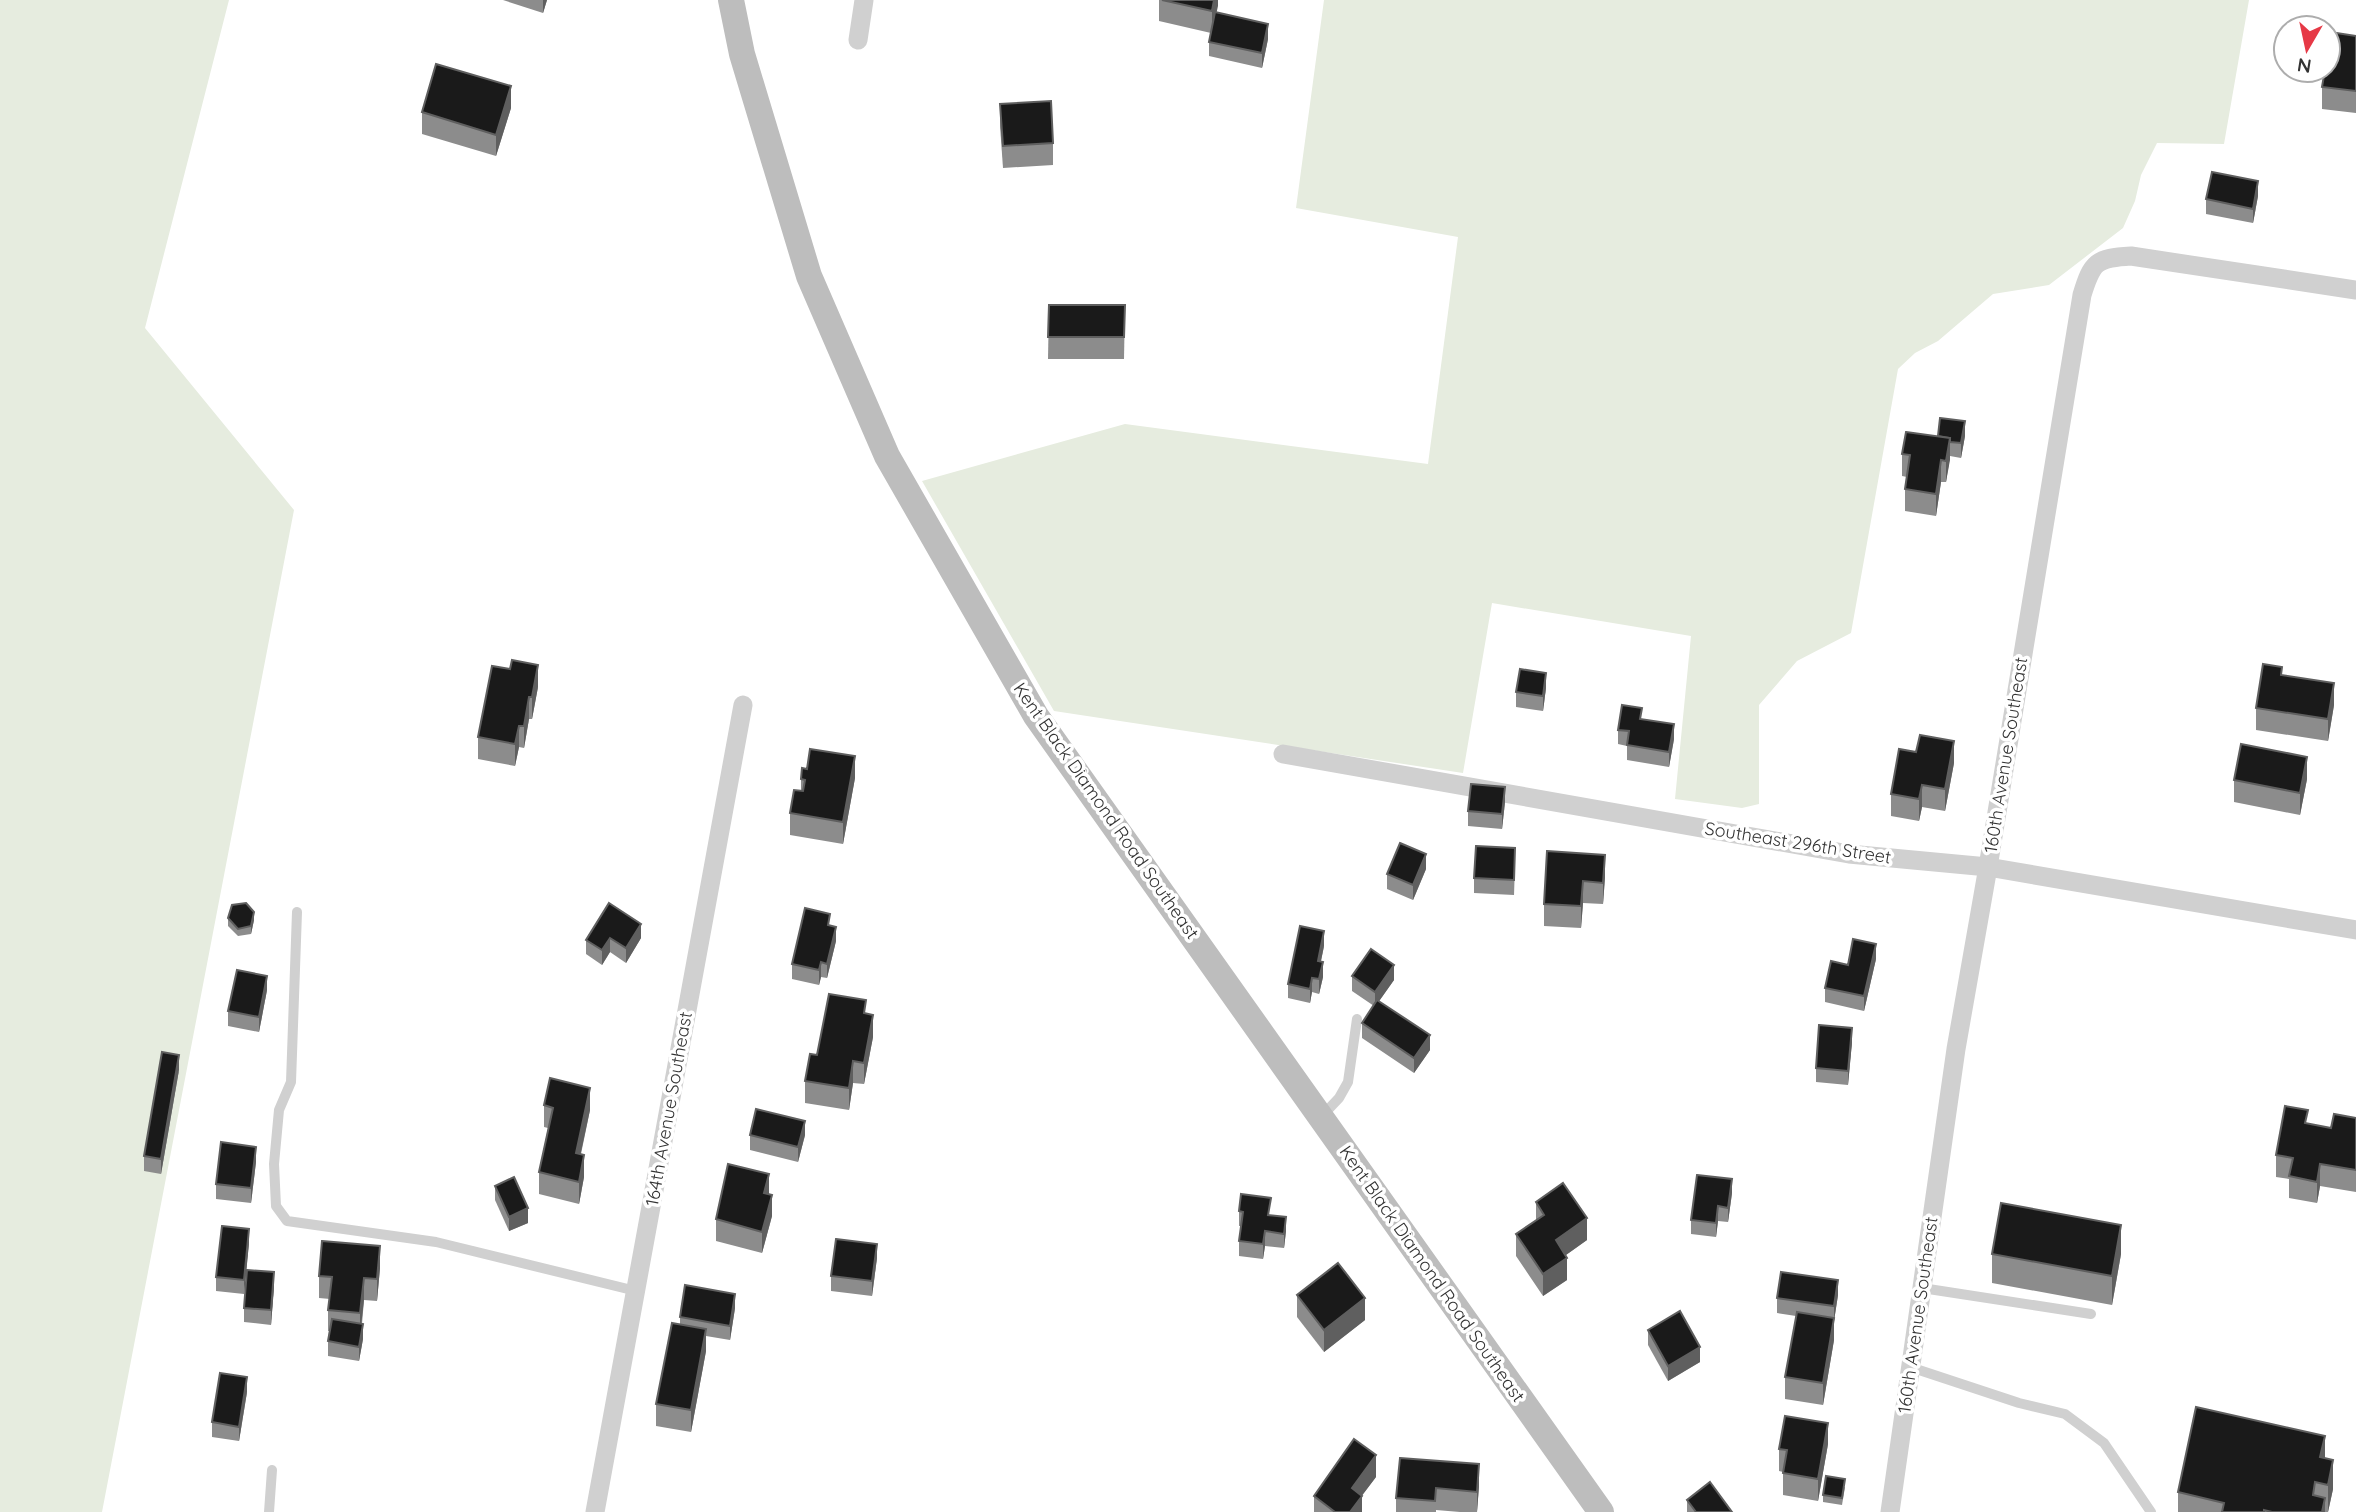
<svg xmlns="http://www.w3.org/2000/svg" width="2356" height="1512" font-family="Quicksand,sans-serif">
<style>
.green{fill:#e6ecdf}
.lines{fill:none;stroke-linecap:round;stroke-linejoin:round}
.lane{stroke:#d0d0d0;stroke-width:10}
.street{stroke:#d0d0d0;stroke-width:19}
.secondary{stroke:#bdbdbd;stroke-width:26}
.wall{fill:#8c8c8c}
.shaded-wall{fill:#5f5f5f}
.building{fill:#1a1a1a;stroke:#5f5f5f;stroke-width:2}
.labels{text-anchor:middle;stroke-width:7;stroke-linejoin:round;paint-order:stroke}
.street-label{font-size:18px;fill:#333;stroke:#fff}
</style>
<rect width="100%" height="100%" fill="#fff"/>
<g class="green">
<path d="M0,0H229L145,328L294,510L102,1512H0Z"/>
<path d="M1324,0H2249L2224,144L2157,143L2141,175L2135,201L2123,228L2049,285L1993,294L1938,341L1915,353L1898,369L1851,633L1797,661L1759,705V804L1742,808L1675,799L1691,636L1492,603L1463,773L1054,711L922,481L1125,424L1428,464L1458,237L1296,208Z"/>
</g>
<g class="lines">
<g class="lane">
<path d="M297,912L291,1082L279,1110L274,1164L276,1206L287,1221L436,1242L636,1291"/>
<path d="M1321,1117L1339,1098L1348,1082L1357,1019"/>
<path d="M1922,1288L2091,1314"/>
<path d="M1910,1367L2019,1403L2065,1414L2104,1443L2151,1512"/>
<path d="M269,1512L272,1470"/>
</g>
<g class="street">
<path d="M858,40L864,0"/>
<path d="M1283,754L1849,854L1988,867L2356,930"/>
<path d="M595,1512L743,705"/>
<path d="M1890,1512L1956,1049L1988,867L2082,295C2092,262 2096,258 2131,256L2356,290"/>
</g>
<path class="secondary" d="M731,0L742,54L809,276L887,456L1036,716L1601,1512"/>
</g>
<g class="wall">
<path d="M503,0H547L543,13Z"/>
<path d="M1159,0H1218L1216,12L1268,39L1262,68L1209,56V42L1211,33L1159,21Z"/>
<path d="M2356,36V113L2322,109V87Z"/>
<path d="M1000,104L1053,143V165L1003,168L1000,126Z"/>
<path d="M511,108L496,156L422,134V112Z"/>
<path d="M2258,196L2253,223L2206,214V199Z"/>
<path d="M1049,305H1125L1124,359H1048Z"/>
<path d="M1965,436L1961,458L1950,456L1946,482H1941L1936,516L1905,511V489L1907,477L1902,476V454Z"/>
<path d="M2282,675L2334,705L2328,741L2256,730V708Z"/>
<path d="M538,687L532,719H529L524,748L519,747L515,766L478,759V737Z"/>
<path d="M1546,688L1543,711L1516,707V692Z"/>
<path d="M1642,719L1674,739L1669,767L1627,760V746L1618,744V730Z"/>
<path d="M1954,763L1945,811L1922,807L1919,821L1891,816V794Z"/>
<path d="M855,778L843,844L790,835V813L801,791V779Z"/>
<path d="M2307,779L2300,815L2234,802V780Z"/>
<path d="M1505,802L1502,829L1468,826V811Z"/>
<path d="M1605,855V877L1603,904L1583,903L1581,928L1544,926V904Z"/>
<path d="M1515,863L1514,895L1474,893V878Z"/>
<path d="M1426,869L1413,900L1387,889V874Z"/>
<path d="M609,903L641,938L626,963L610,952L602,965L586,954V940Z"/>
<path d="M228,918L254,920L251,934L238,936L228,926Z"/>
<path d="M830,925L836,941L827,978L821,977L819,985L792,979V964Z"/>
<path d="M1324,946L1321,961L1323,977L1319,994L1312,992L1310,1003L1288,998V984Z"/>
<path d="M1876,959L1864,1011L1825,1002V988L1848,965Z"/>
<path d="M1352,976L1394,980L1379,1001L1430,1050L1414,1073L1362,1038V1023L1374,1006L1352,991Z"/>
<path d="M267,990L259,1032L228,1026V1011Z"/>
<path d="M866,1014L873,1037L864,1084L853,1083L849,1110L805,1103V1081L817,1055Z"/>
<path d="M1852,1042L1848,1085L1816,1082V1068Z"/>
<path d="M179,1070L161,1174L144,1171V1156Z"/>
<path d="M544,1105L590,1110L581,1154L584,1177L579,1204L539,1194V1172L548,1128L544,1127Z"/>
<path d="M2356,1118V1192L2320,1186L2317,1203L2289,1198V1179L2276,1177V1155L2308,1124L2331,1128Z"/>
<path d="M750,1135H805L798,1162L750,1150Z"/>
<path d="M256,1162L251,1203L216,1199V1184Z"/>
<path d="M495,1186L528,1223L509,1231L495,1200Z"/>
<path d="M1732,1193L1728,1222L1718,1221L1716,1237L1691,1234V1220Z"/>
<path d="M769,1194L772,1216L762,1253L716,1241V1219Z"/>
<path d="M1536,1202L1587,1240L1566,1255L1567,1280L1543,1296L1516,1256V1234L1536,1221Z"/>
<path d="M1239,1211L1270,1215L1286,1231L1284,1248L1265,1246L1263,1259L1239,1256V1241L1241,1226H1239Z"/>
<path d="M249,1243L244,1294L216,1291V1277Z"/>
<path d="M1992,1254H2121L2112,1305L1992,1283Z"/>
<path d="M877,1258L872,1296L831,1291V1276Z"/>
<path d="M380,1268L377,1301L364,1300L362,1324L363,1339L359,1361L328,1356V1341L329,1331H328V1310L330,1299L319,1298V1276Z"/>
<path d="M274,1287L271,1325L244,1322V1308Z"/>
<path d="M1297,1295L1365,1320L1324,1352L1297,1317Z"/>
<path d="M1838,1295L1834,1321V1340L1823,1405L1785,1399V1377L1796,1316L1777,1313V1298Z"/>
<path d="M735,1308L730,1340L706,1336V1351L691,1432L656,1426V1404L680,1324V1317Z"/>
<path d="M1648,1330L1700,1362L1668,1381L1648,1345Z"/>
<path d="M247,1392L239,1441L212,1437V1422Z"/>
<path d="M1828,1444L1818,1501L1783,1495V1472L1779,1471V1449Z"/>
<path d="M1400,1458L1479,1486L1477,1512H1460L1436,1510V1512H1396V1498Z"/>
<path d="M2325,1458L2333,1489L2328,1512H2178V1492Z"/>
<path d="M1376,1477L1362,1495V1512H1314V1496Z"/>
<path d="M1845,1487L1842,1505L1823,1502V1495Z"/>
<path d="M1687,1500L1732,1512H1687Z"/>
</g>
<g class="shaded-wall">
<path d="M543,0H547L543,13Z"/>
<path d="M1214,0H1218V6L1212,33V11Z"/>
<path d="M1268,24V39L1262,68V53Z"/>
<path d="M511,86V108L496,156V135Z"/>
<path d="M2258,181V196L2253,223V209Z"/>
<path d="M1965,421V436L1961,458V443Z"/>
<path d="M1950,438V460L1946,482V461Z"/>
<path d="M1941,460V482L1936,516V494Z"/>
<path d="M538,665V687L532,719V697Z"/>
<path d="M1546,673V688L1543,711V696Z"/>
<path d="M2334,683V705L2328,741V719Z"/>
<path d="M529,697V719L524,748V726Z"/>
<path d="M1674,724V739L1669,767V752Z"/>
<path d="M519,726V747L515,766V744Z"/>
<path d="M1954,741V763L1945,811V789Z"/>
<path d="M855,756V778L843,844V822Z"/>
<path d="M2307,757V779L2300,815V793Z"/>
<path d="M1922,785V807L1919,821V799Z"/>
<path d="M1505,787V802L1502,829V814Z"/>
<path d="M1426,854V869L1413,900V885Z"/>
<path d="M1605,855V877L1603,904V883Z"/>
<path d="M1583,881V903L1581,928V906Z"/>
<path d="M254,912V920L251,934V926Z"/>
<path d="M641,924V938L626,963V948Z"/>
<path d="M836,927V941L827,978V964Z"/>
<path d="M1324,931V946L1318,975V961Z"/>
<path d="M610,938V952L602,965V950Z"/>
<path d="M1876,944V959L1864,1011V996Z"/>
<path d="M821,962V977L819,985V970Z"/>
<path d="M1323,962V977L1319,994V979Z"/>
<path d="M1394,965V980L1375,1007V992Z"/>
<path d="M267,976V990L259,1032V1017Z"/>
<path d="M1312,978V992L1310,1003V989Z"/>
<path d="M873,1015V1037L864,1084V1063Z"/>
<path d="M1852,1028V1042L1848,1085V1071Z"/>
<path d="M1430,1035V1050L1414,1073V1058Z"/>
<path d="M179,1055V1070L161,1174V1159Z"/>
<path d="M853,1061V1083L849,1110V1088Z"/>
<path d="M590,1088V1110L576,1175V1153Z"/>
<path d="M805,1121V1135L798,1162V1147Z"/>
<path d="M256,1147V1162L251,1203V1188Z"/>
<path d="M584,1155V1177L579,1204V1182Z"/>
<path d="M2320,1164V1186L2317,1203V1182Z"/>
<path d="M769,1174V1196L764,1193Z"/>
<path d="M1732,1179V1193L1728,1222V1208Z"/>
<path d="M772,1195V1216L762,1253V1232Z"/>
<path d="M1718,1206V1221L1716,1237V1223Z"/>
<path d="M528,1208V1223L509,1231V1217Z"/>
<path d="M1286,1217V1231L1284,1248V1234Z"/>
<path d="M1587,1218V1240L1556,1262V1240Z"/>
<path d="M2121,1225V1254L2112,1305V1276Z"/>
<path d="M249,1229V1243L244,1294V1280Z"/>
<path d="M1265,1231V1246L1263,1259V1244Z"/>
<path d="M877,1244V1258L872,1296V1281Z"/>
<path d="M380,1246V1268L377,1301V1279Z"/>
<path d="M1567,1258V1280L1543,1296V1274Z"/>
<path d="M274,1272V1287L271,1325V1310Z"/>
<path d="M364,1278V1300L360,1335V1313Z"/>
<path d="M1838,1280V1295L1834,1321V1306Z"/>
<path d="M735,1294V1308L730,1340V1326Z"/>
<path d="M1365,1298V1320L1324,1352V1330Z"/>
<path d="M1834,1318V1340L1823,1405V1383Z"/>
<path d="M363,1324V1339L359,1361V1347Z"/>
<path d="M706,1329V1351L691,1432V1410Z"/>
<path d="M1700,1347V1362L1668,1381V1366Z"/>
<path d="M247,1377V1392L239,1441V1427Z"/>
<path d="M1828,1423V1444L1818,1501V1479Z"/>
<path d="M2325,1436V1465L2320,1457Z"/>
<path d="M1376,1455V1477L1352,1509L1362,1496V1512H1350L1352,1488Z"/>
<path d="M2333,1460V1489L2328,1512V1485Z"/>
<path d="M1479,1464V1486L1477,1512V1492Z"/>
<path d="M2325,1498V1512H2322Z"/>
</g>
<g class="building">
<path d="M1162,0H1214L1212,11Z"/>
<path d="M1215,12L1268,24L1262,53L1209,42Z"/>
<path d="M2330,32L2356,36V91L2322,87L2325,70H2328V48Z"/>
<path d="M436,64L511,86L496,135L422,112Z"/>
<path d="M1051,101L1053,143L1003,146L1000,104Z"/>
<path d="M2212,172L2258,181L2253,209L2206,199Z"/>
<path d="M1049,305H1125L1124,337H1048Z"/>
<path d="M1940,418L1965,421L1961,443L1950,442V438L1938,436Z"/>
<path d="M1906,432L1950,438L1946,461L1941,460L1936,494L1905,489L1910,455L1902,454Z"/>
<path d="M512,660L538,665L532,697H529L524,726H519L515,744L478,737L492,666L510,669Z"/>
<path d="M2263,664L2282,667L2281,675L2334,683L2328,719L2256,708Z"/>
<path d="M1520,669L1546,673L1543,696L1516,692Z"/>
<path d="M1622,705L1642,708L1640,719L1674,724L1669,752L1627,745L1629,731L1618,730Z"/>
<path d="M1920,735L1954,741L1945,789L1922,785L1919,799L1891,794L1899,749L1916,752Z"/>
<path d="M2241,744L2307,757L2300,793L2234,780Z"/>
<path d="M810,749L855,756L843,822L790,813L794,790L803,791L805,780L801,779L802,768L807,769Z"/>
<path d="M1471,784L1505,787L1502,814L1468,811Z"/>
<path d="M1400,843L1426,854L1413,885L1387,874Z"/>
<path d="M1476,846L1515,848L1514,880L1474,878Z"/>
<path d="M1547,851L1605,855L1603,883L1583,881L1581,906L1544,904Z"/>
<path d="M246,903L254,912L251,926L238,929L228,918L232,905Z"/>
<path d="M609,903L641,924L626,948L610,938L602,950L586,940Z"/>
<path d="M805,908L830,914L828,925L836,927L827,964L821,962L819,970L792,964Z"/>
<path d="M1300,926L1324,931L1318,961L1323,962L1319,979L1312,978L1310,989L1288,984Z"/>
<path d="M1853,939L1876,944L1864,996L1825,988L1831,961L1848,965Z"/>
<path d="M1371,949L1394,965L1375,992L1352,976Z"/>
<path d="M237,970L267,976L259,1017L228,1011Z"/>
<path d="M829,994L866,1000L864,1013L873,1015L864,1063L853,1061L849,1088L805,1081L810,1054L817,1055Z"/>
<path d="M1377,1000L1430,1035L1414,1058L1362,1023Z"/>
<path d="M1819,1025L1852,1028L1848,1071L1816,1068Z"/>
<path d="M162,1052L179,1055L161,1159L144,1156Z"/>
<path d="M550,1078L590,1088L576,1153L584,1155L579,1182L539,1172L553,1108L544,1105Z"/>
<path d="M2285,1106L2308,1110L2305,1123L2331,1128L2334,1114L2356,1118V1170L2320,1164L2317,1182L2289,1176L2293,1158L2276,1155Z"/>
<path d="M756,1109L805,1121L798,1147L750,1135Z"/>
<path d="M221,1142L256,1147L251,1188L216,1184Z"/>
<path d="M728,1164L769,1174L764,1193L772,1195L762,1232L716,1219Z"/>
<path d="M1697,1175L1732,1179L1728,1208L1718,1206L1716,1223L1691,1220Z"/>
<path d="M514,1177L528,1208L509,1217L495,1186Z"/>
<path d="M1563,1183L1587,1218L1556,1240L1567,1258L1543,1274L1516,1234L1544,1215L1536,1202Z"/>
<path d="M1241,1194L1271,1198L1268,1215L1286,1217L1284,1234L1265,1231L1263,1244L1239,1241L1243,1212L1239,1211Z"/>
<path d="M2001,1203L2121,1225L2112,1276L1992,1254Z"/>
<path d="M222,1226L249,1229L244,1280L216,1277Z"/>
<path d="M836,1239L877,1244L872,1281L831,1276Z"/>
<path d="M322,1241L380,1246L377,1279L364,1278L360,1313L328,1310L332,1277L319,1276Z"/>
<path d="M1338,1263L1365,1298L1324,1330L1297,1295Z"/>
<path d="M247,1270L274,1272L271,1310L244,1308Z"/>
<path d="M1781,1272L1838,1280L1834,1306L1777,1298Z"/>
<path d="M685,1285L735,1294L730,1326L680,1317Z"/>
<path d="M1680,1311L1700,1347L1668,1366L1648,1330Z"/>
<path d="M1797,1312L1834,1318L1823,1383L1785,1377Z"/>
<path d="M332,1319L363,1324L359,1347L328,1341Z"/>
<path d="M672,1323L706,1329L691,1410L656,1404Z"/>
<path d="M220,1373L247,1377L239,1427L212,1422Z"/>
<path d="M2196,1407L2325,1436L2320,1457L2333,1460L2328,1485L2315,1482L2313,1495L2325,1498L2322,1512H2272L2264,1510V1512H2222L2224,1503L2178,1492Z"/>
<path d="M1785,1416L1828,1423L1818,1479L1783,1473L1787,1450L1779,1449Z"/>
<path d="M1354,1439L1376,1455L1352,1488L1362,1496L1350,1512H1335L1314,1496Z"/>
<path d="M1400,1458L1479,1464L1477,1492L1436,1488L1435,1501L1396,1498Z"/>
<path d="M1826,1476L1845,1479L1842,1498L1823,1495Z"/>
<path d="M1710,1482L1732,1512H1696L1687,1500Z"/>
</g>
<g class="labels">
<g class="street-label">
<text transform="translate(2006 755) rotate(-81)" y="6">160th Avenue Southeast</text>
<text transform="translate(1106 811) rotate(55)" y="6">Kent Black Diamond Road Southeast</text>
<text transform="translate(1798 843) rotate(9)" y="6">Southeast 296th Street</text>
<text transform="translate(669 1109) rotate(-80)" y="6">164th Avenue Southeast</text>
<text transform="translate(1432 1274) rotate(55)" y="6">Kent Black Diamond Road Southeast</text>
<text transform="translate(1918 1315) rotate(-82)" y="6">160th Avenue Southeast</text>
</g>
</g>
<g transform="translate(2307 49) rotate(189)"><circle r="33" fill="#ffffff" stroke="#adadad" stroke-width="2"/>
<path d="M0-5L12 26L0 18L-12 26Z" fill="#e63946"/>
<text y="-10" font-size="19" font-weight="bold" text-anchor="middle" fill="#333333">N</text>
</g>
</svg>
